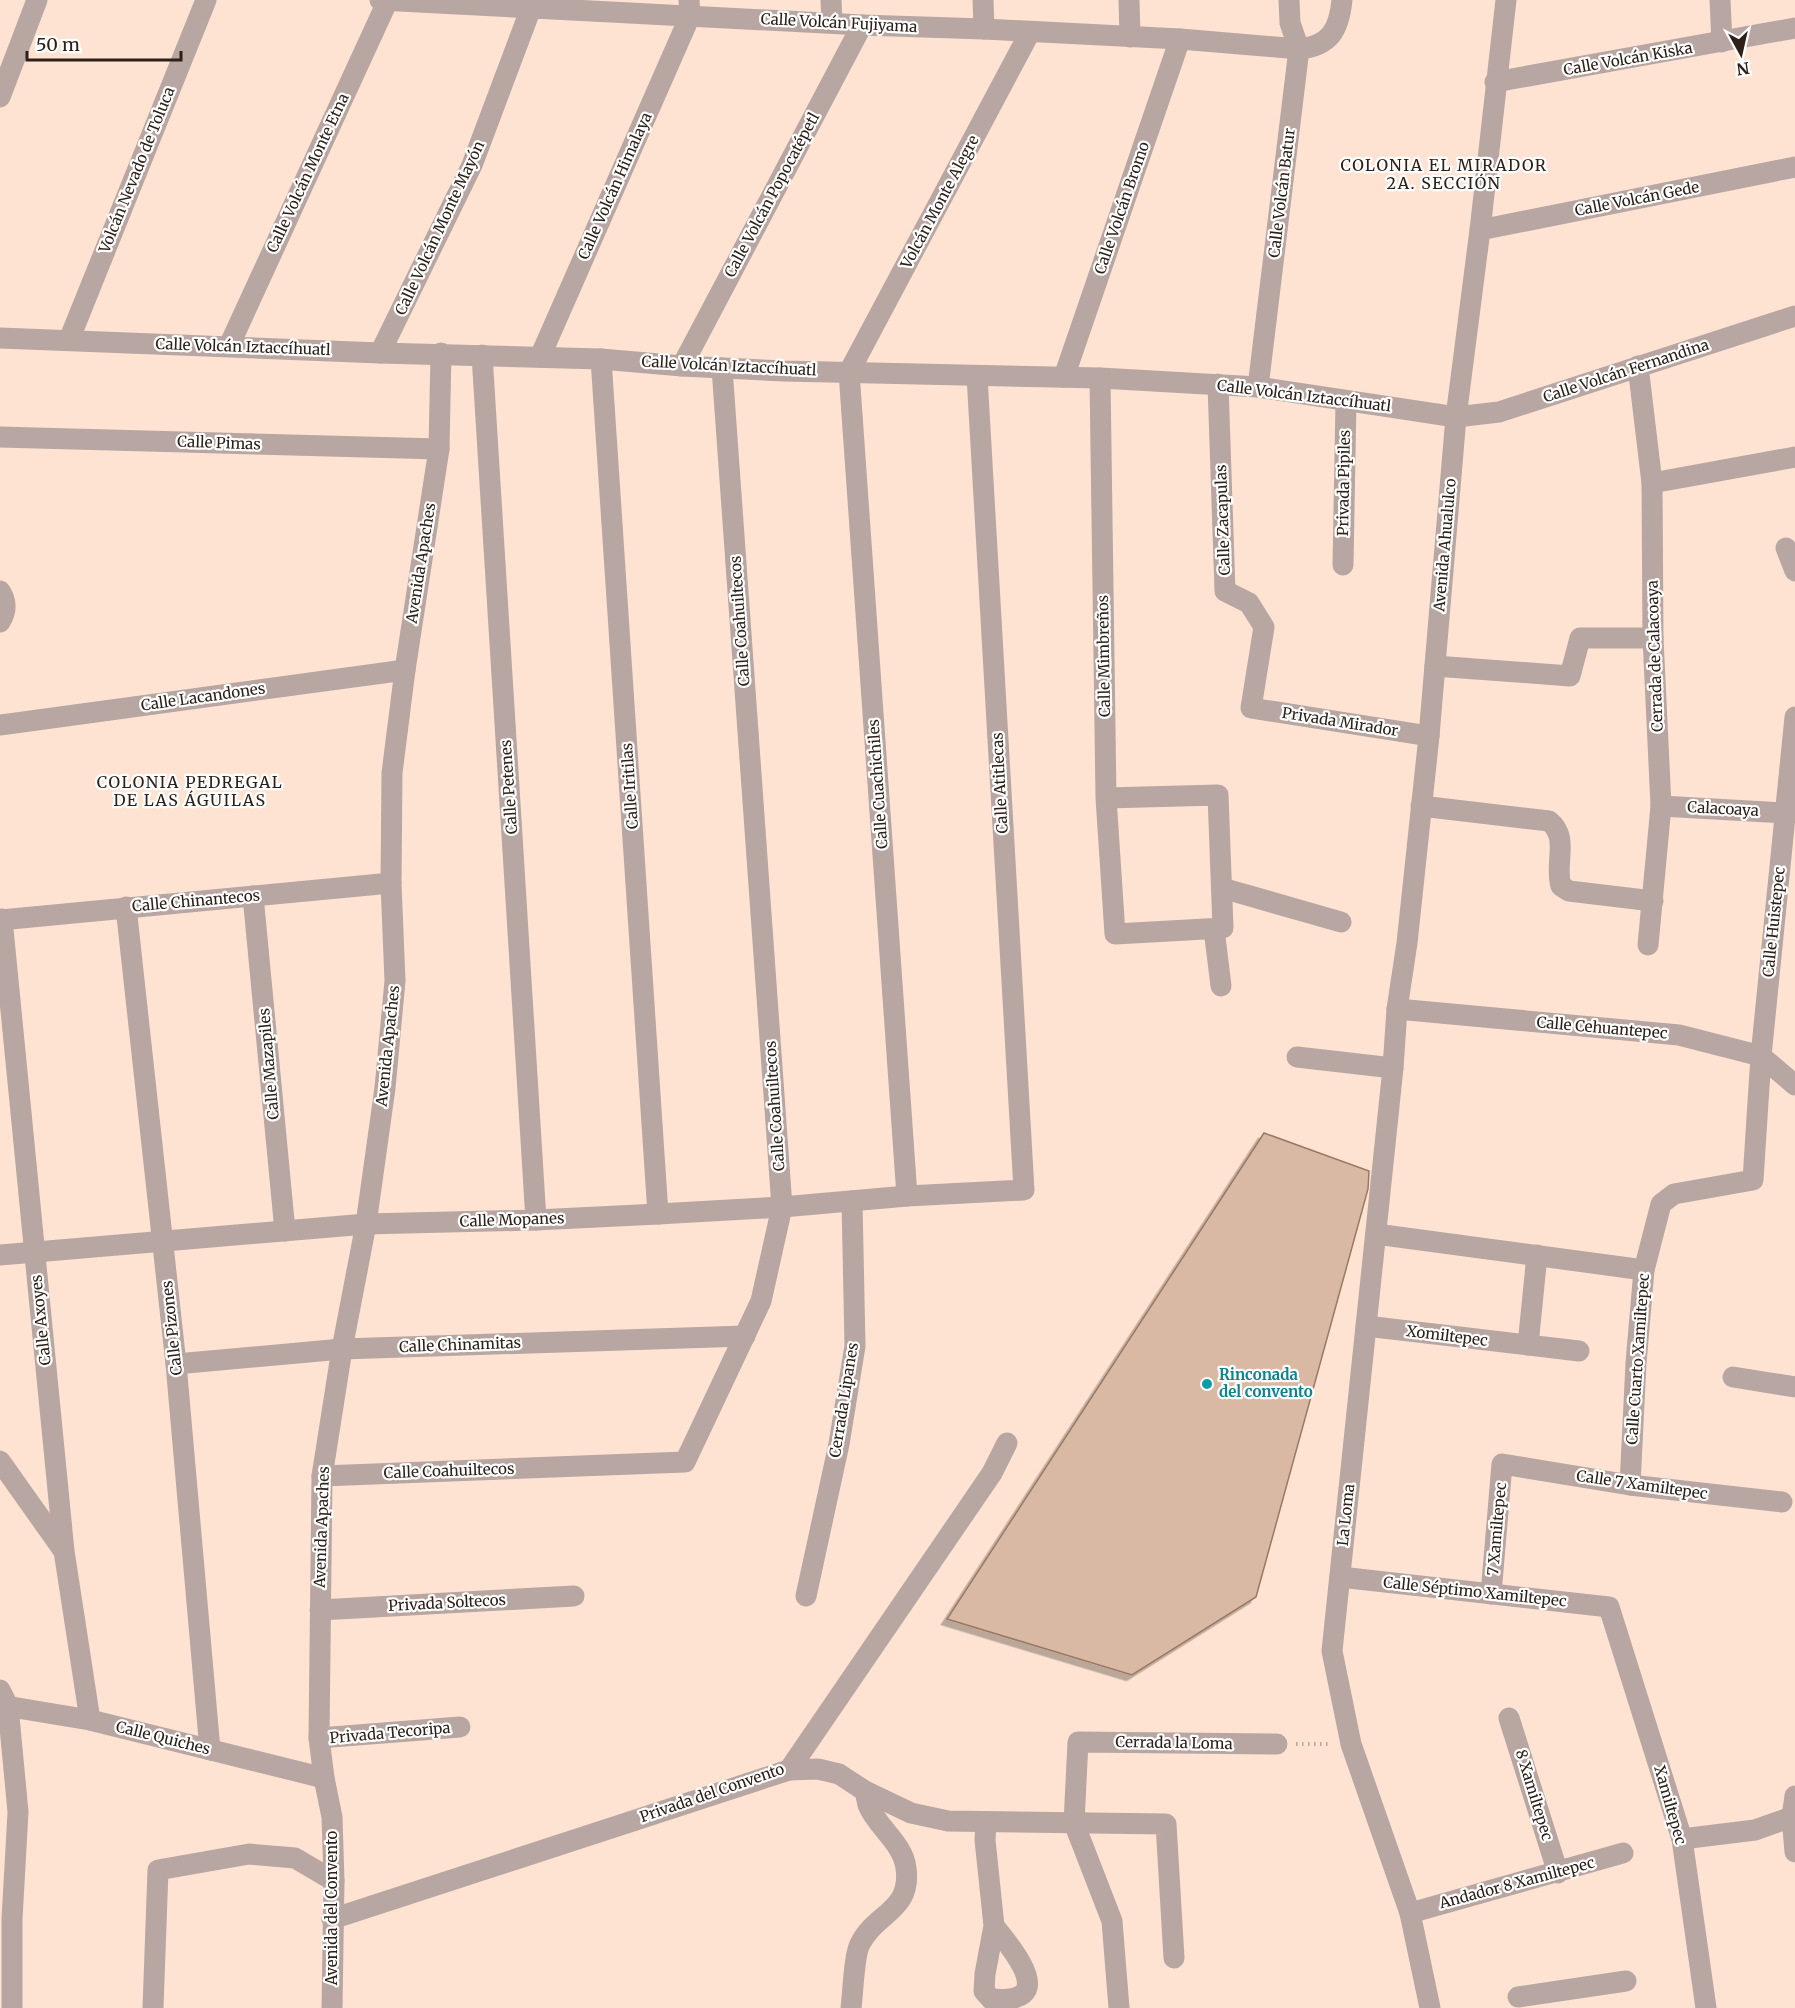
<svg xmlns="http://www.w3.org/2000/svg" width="1795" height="2008" font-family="Merriweather,serif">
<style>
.building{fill:#dab9a4;stroke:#987965;stroke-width:1.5;filter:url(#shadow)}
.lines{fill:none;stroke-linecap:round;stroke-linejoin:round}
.path{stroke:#bda698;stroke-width:4;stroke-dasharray:1.5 4.5;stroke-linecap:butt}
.minor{stroke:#b8a6a2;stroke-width:21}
.culture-dot{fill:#0f9aa8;stroke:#fff;stroke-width:2}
.labels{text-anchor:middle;stroke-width:4.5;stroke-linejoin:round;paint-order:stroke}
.street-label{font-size:15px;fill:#2c2018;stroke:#fff}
.culture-label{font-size:15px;font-weight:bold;fill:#0d838f;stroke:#fff;text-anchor:start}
.neighbourhood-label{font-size:16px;letter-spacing:1.5px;fill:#2c2018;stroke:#fff}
</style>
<defs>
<filter id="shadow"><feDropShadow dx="-5.5" dy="5.5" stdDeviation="0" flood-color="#0004"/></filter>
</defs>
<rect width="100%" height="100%" fill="#ffe3d2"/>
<path class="building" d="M1264,1133L1369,1171L1368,1189L1256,1597L1132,1675L947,1619Z"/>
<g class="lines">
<path class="path" d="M1296,1744H1330"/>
<g class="minor">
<path d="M380,0L862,25L984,29L1180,39L1299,49C1330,46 1339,30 1342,0"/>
<path d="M831,0L832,23"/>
<path d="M983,0L984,29"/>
<path d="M1129,0L1130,37"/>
<path d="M1720,0L1722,42"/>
<path d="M1495,82L1795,28"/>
<path d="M0,97L37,0"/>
<path d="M1480,230L1795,167"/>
<path d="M0,338L380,353L601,359L682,366L784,371L1100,378L1258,387L1456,417L1499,412L1795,316"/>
<path d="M69,340L206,0"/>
<path d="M229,346L388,0"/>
<path d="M380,353L472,165L531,8V0"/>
<path d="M482,355L536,1220"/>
<path d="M540,357L690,16L689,0"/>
<path d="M601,359L658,1214"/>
<path d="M682,366L862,25"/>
<path d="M1638,366L1652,483L1653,638L1661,806L1648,945"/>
<path d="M1064,377L1180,39"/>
<path d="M1100,378L1106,798L1115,934L1223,928L1218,795L1106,798"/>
<path d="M1218,384L1225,591L1249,603L1264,627L1251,708L1429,736"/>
<path d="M1258,387L1299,49L1290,23L1289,0"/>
<path d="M0,437L439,449"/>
<path d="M1652,483L1795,457"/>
<path d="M1786,548L1795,571"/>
<path d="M1343,565L1346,401"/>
<path d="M0,591C7,602 7,611 0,622"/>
<path d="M1435,666L1570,676L1580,638H1653"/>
<path d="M0,725L405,670"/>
<path d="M1421,806L1549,821C1570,838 1554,862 1561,886L1569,891L1653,901"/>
<path d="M1661,806L1785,813"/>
<path d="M1222,888L1341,922"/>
<path d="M253,896L285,1231"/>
<path d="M126,907L176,1364L210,1750"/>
<path d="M2,919L64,1551L90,1720"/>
<path d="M0,920L391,883"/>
<path d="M1214,929L1221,986"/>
<path d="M1397,1009L1679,1035L1761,1056L1795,1085"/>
<path d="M1297,1057L1393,1068"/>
<path d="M907,1196L849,372L1030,32"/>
<path d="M1376,1234L1644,1270"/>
<path d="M0,1255L366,1224L536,1220L658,1214L782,1207L907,1196L1024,1190L977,376"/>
<path d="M1366,1326L1579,1351"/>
<path d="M1528,1345L1537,1255"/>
<path d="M176,1364L342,1349L745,1336"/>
<path d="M1733,1377L1795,1387"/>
<path d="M0,1461L63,1550"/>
<path d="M322,1476L685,1462L761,1301L782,1207L722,368"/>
<path d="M1630,1485L1636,1363L1644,1270L1661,1204L1674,1194L1753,1180L1761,1056L1795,717"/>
<path d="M1340,1577L1609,1607L1682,1839L1706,2008"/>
<path d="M1491,1594L1502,1464L1630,1485L1782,1502"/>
<path d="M806,1596L839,1444L855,1346L852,1201"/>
<path d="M320,1610L574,1596"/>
<path d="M0,1690L8,1706L18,1812L12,1919V2008"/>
<path d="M0,1705L90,1720L324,1778"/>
<path d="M1509,1718L1558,1873"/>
<path d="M319,1738L460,1727"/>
<path d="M789,1770L818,1769L839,1774L865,1791L911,1813L948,1821L1166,1824L1174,1958"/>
<path d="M1795,1796L1792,1817L1795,1852"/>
<path d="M986,1822L985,1840L994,1926L985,1974L984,1991L991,1999C1059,2005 1015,1952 994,1926"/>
<path d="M1682,1839L1755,1830L1792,1817"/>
<path d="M1410,1913L1623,1853"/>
<path d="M332,1919L789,1770L992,1473L1007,1443"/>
<path d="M1518,1997L1626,1981"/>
<path d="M153,2008L158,1870L249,1854L295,1858L334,1881"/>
<path d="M332,2008L334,1881L332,1817L324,1778L319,1738L322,1476L342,1349L366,1224L385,1088L395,981L391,883L392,773L405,670L439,449L441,353"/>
<path d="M851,2008C853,1993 854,1955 860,1944C875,1913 912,1911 906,1868C903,1843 877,1827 868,1805C867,1801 866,1795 865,1791"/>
<path d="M1119,2008L1112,1921L1074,1823L1078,1742L1277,1744"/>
<path d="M1430,2008L1410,1913L1351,1744L1332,1651L1393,1068L1397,1009L1407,943L1429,736L1456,417L1480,230L1506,0"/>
</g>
</g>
<circle class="culture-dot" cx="1207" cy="1384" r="6"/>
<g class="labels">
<g class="street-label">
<text transform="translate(839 23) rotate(3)" y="5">Calle Volcán Fujiyama</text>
<text transform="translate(1628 59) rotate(-10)" y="5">Calle Volcán Kiska</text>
<text transform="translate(137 170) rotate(-68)" y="5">Volcán Nevado de Toluca</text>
<text transform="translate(308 173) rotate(-65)" y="5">Calle Volcán Monte Etna</text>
<text transform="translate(615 186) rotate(-66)" y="5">Calle Volcán Himalaya</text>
<text transform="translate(1282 193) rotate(-83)" y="5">Calle Volcán Batur</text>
<text transform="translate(772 195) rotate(-62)" y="5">Calle Volcán Popocatépetl</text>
<text transform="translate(1637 199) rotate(-11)" y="5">Calle Volcán Gede</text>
<text transform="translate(940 202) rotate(-62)" y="5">Volcán Monte Alegre</text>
<text transform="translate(1122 208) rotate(-71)" y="5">Calle Volcán Bromo</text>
<text transform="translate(440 228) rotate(-65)" y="5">Calle Volcán Monte Mayón</text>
<text transform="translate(243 347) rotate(2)" y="5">Calle Volcán Iztaccíhuatl</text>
<text transform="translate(729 366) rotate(3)" y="5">Calle Volcán Iztaccíhuatl</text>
<text transform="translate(1626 371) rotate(-18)" y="5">Calle Volcán Fernandina</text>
<text transform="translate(1304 396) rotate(7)" y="5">Calle Volcán Iztaccíhuatl</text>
<text transform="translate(219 443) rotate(2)" y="5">Calle Pimas</text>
<text transform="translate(1344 483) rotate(-89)" y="5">Privada Pipiles</text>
<text transform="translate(1223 520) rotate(-92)" y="5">Calle Zacapulas</text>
<text transform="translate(1445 545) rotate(-85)" y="5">Avenida Ahualulco</text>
<text transform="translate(421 563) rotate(-81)" y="5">Avenida Apaches</text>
<text transform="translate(740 621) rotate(-94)" y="5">Calle Coahuiltecos</text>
<text transform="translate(1104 656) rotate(-91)" y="5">Calle Mimbreños</text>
<text transform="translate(1655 656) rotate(-92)" y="5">Cerrada de Calacoaya</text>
<text transform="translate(203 697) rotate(-8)" y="5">Calle Lacandones</text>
<text transform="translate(1340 722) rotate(9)" y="5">Privada Mirador</text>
<text transform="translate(1000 783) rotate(-93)" y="5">Calle Atitlecas</text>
<text transform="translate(878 784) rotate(-94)" y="5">Calle Cuachichiles</text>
<text transform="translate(630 786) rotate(-94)" y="5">Calle Iritilas</text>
<text transform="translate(509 787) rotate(-94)" y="5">Calle Petenes</text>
<text transform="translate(1723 809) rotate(3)" y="5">Calacoaya</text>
<text transform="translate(196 901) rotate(-5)" y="5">Calle Chinantecos</text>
<text transform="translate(1774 922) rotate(-84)" y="5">Calle Huistepec</text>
<text transform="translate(1602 1028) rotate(5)" y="5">Calle Cehuantepec</text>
<text transform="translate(388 1046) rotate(-84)" y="5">Avenida Apaches</text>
<text transform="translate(269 1064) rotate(-95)" y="5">Calle Mazapiles</text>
<text transform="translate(775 1106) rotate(-94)" y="5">Calle Coahuiltecos</text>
<text transform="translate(512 1220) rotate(-2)" y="5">Calle Mopanes</text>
<text transform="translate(41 1320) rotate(-96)" y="5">Calle Axoyes</text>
<text transform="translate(172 1328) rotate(-96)" y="5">Calle Pizones</text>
<text transform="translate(1447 1336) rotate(7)" y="5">Xomiltepec</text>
<text transform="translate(460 1345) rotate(-2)" y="5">Calle Chinamitas</text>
<text transform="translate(1638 1359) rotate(-86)" y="5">Calle Cuarto Xamiltepec</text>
<text transform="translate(844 1400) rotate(-81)" y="5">Cerrada Lipanes</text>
<text transform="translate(449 1471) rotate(-2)" y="5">Calle Coahuiltecos</text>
<text transform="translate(1642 1485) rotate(8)" y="5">Calle 7 Xamiltepec</text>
<text transform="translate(1346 1515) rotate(-84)" y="5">La Loma</text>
<text transform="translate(322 1527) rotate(-88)" y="5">Avenida Apaches</text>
<text transform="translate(1497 1529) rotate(-85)" y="5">7 Xamiltepec</text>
<text transform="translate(1475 1592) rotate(6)" y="5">Calle Séptimo Xamiltepec</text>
<text transform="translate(447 1603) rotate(-3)" y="5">Privada Soltecos</text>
<text transform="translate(390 1733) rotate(-5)" y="5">Privada Tecoripa</text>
<text transform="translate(163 1738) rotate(14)" y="5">Calle Quiches</text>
<text transform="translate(1174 1743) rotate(1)" y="5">Cerrada la Loma</text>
<text transform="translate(712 1793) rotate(-19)" y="5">Privada del Convento</text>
<text transform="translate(1534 1795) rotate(73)" y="5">8 Xamiltepec</text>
<text transform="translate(1670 1805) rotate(74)" y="5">Xamiltepec</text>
<text transform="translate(1517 1883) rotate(-15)" y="5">Andador 8 Xamiltepec</text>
<text transform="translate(332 1908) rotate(-90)" y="5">Avenida del Convento</text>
</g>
<g class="culture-label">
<text x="1219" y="1380">Rinconada<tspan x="1219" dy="17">del convento</tspan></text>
</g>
<g class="neighbourhood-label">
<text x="1444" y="171">COLONIA EL MIRADOR<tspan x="1444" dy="18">2A. SECCIÓN</tspan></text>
<text x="190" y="788">COLONIA PEDREGAL<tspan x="190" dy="18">DE LAS ÁGUILAS</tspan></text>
</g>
</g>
<g transform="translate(1741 54) rotate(172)" stroke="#ffffff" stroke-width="4.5" paint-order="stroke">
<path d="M0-4.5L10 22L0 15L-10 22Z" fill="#2c2018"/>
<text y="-9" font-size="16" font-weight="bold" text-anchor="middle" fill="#2c2018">N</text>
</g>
<path d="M27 51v9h154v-9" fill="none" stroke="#2c2018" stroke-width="3"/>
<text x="36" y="51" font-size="18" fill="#2c2018" stroke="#ffffff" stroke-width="4.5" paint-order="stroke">50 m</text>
</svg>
